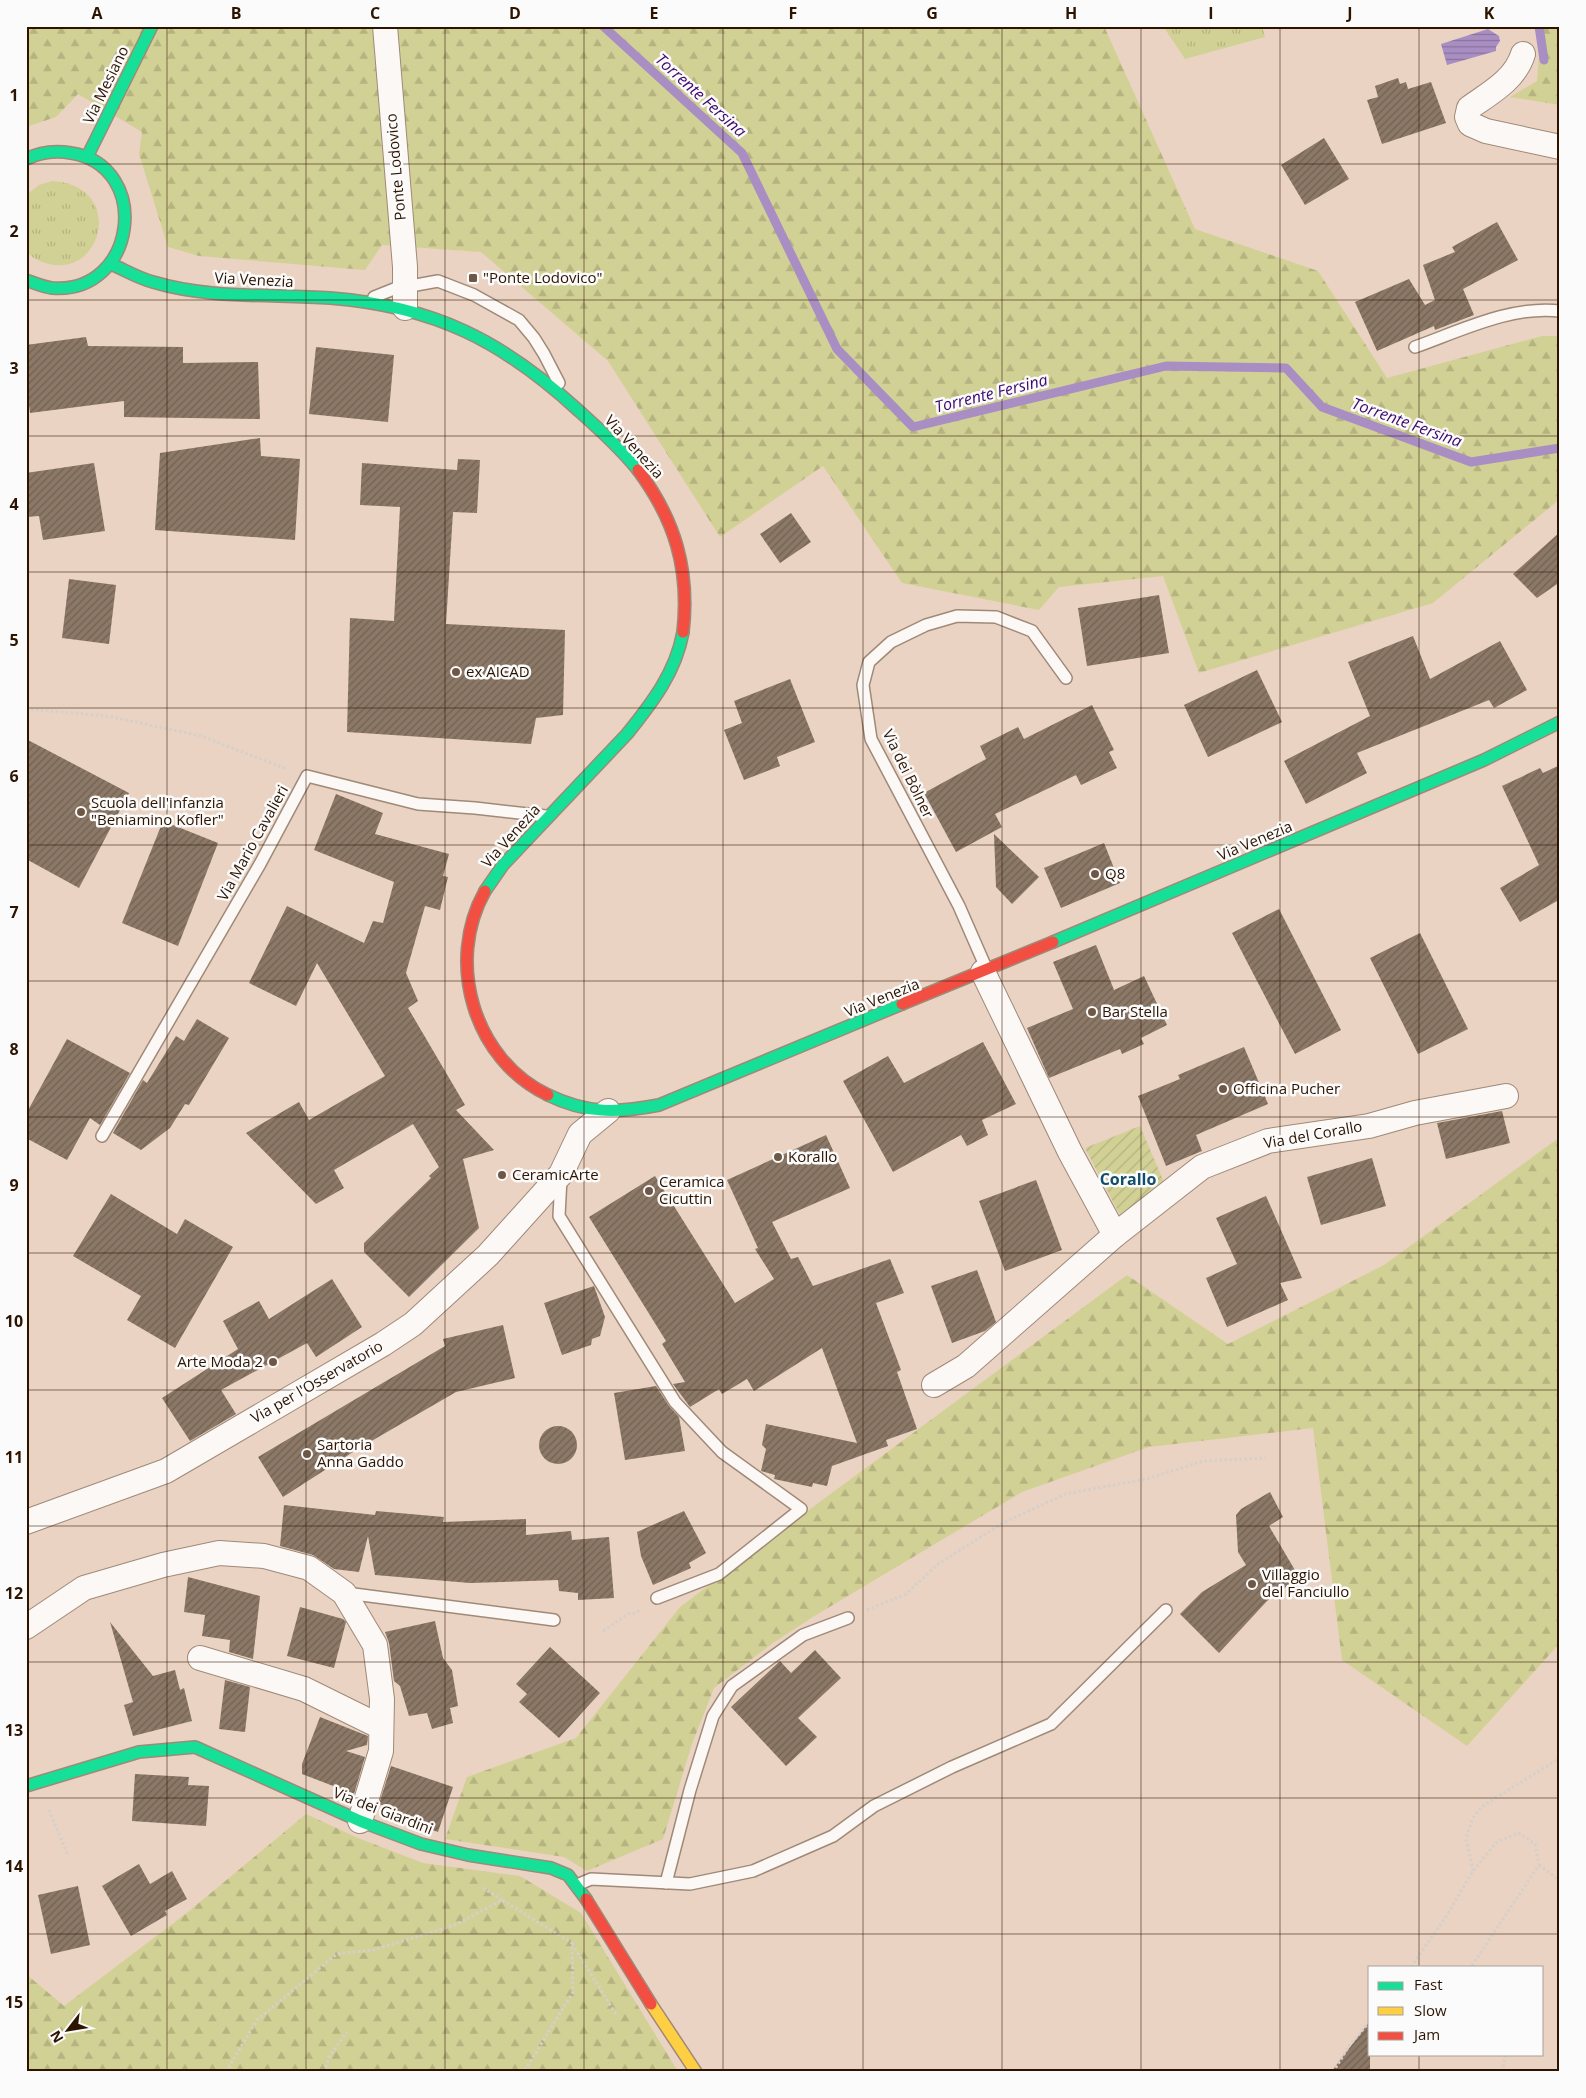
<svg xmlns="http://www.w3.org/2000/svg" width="1586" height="2098" font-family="'Open Sans',sans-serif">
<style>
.grass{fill:url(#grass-tufts)}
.forest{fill:url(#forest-firs)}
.garden{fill:url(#garden-furrows)}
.water{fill:url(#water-rules)}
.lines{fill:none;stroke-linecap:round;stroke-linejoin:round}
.stream{stroke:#a88ec3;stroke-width:9}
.building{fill:url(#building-hatch)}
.lane-casing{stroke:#9f8977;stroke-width:14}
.street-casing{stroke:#9f8977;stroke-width:26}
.fast-casing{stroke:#9f8977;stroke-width:14}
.slow-casing{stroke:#9f8977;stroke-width:14}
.jam-casing{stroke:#9f8977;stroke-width:14}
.path{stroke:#d6cfca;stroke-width:3;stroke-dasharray:2.5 2.5;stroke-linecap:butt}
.lane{stroke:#fcf8f6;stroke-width:11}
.street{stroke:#fcf8f6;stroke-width:24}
.fast{stroke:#16e098;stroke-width:11}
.slow{stroke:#ffcf43;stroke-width:11}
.jam{stroke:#f24e42;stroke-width:11}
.grid{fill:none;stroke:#2d1401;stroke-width:1;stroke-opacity:0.55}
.poi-dot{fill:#6f5745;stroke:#fbfbfb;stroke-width:2}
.labels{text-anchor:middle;stroke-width:5;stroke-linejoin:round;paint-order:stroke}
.street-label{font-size:15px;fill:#2d1401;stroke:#fbfbfb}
.poi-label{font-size:15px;fill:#2d1401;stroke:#fbfbfb;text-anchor:start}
.water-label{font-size:16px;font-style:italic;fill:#3d0971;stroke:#fbfbfb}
.neighbourhood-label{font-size:16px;font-weight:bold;fill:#114d6d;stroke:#fbfbfb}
.neatline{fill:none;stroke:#2d1401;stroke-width:2}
.grid-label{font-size:16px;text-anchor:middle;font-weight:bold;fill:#2d1401}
</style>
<defs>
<pattern id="grass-tufts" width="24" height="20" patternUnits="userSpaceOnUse" patternTransform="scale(1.25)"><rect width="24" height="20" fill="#d2d195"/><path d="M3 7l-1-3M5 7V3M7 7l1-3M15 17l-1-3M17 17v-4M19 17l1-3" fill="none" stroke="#b5b37f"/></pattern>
<pattern id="forest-firs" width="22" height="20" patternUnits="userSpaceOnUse" patternTransform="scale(1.25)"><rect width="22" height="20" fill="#d2d195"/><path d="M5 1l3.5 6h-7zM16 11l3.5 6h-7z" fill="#b5b37f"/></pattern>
<pattern id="garden-furrows" width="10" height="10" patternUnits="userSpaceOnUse" patternTransform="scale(1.25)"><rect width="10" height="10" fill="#d2d195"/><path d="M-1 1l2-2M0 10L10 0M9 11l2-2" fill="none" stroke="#b5b37f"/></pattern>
<pattern id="water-rules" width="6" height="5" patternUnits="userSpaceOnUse" patternTransform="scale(1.25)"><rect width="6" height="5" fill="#a88ec3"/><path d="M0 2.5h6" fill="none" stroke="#89739c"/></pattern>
<pattern id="building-hatch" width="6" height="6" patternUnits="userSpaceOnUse" patternTransform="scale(1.25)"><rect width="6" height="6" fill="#8b7867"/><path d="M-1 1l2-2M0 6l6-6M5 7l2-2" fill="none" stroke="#726152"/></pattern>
</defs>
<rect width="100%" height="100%" fill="#ead3c2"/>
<g class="grass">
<path d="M1163,26H1262L1265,37L1185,59Z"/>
<path d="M52,181C125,185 104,277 49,264C40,262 32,258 26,251V195L39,185Z"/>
</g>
<g class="forest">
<path d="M26,26H1104L1195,229L1318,271L1387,378L1542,336H1560V499L1433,603L1199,673L1163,576L1059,587L1039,610L902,583L823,466L720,537L608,361L481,252L382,245L365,270L199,256L168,247L139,154L142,132L78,94L56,117L26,127Z"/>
<path d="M1541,26H1560V105L1510,97L1537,81Z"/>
<path d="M1560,1137V1643L1467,1746L1342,1660L1313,1428L1149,1447L1022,1492L816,1615L773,1643L714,1688L692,1744L663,1839L587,1871L564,1857L445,1839L467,1777L576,1738L680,1607L798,1518L1127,1275L1228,1344L1384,1265Z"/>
<path d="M306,1814L358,1838L423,1863L520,1876L581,1913L677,2070L674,2072H26V1974L64,2006L188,1912Z"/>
</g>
<path class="garden" d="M1140,1126L1166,1187L1121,1217L1085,1148Z"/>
<path class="water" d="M1488,29L1499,36L1500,41L1496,47V51L1447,65L1441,44Z"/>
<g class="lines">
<g class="stream">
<path d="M603,26L742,153L837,349L913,427L1166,366L1286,368L1322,407L1471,462L1560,448"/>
<path d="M1539,26L1544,60"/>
</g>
</g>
<g class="building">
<path d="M1398,78L1400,84L1406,82L1408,89L1431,82L1446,123L1382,144L1367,100L1378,97L1375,86Z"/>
<path d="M1324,138L1349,179L1305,205L1281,165Z"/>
<path d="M1497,222L1518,260L1463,289L1474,315L1435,330L1434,326L1377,351L1355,302L1409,279L1425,305L1435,300L1423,265L1455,252L1452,247Z"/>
<path d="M86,337L88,346L183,347V363L258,362L260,419L124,417V401L30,413L26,380V345Z"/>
<path d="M316,347L394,355L388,422L309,414Z"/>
<path d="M260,438L261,456L300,459L295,540L155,530L160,453Z"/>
<path d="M458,459L480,460L477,513L453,512L446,624L565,630L563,715L536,718L531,744L347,732L350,618L394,621L400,507L360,505L362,463L457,470Z"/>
<path d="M94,463L105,531L43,540L39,516L26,517V473Z"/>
<path d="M791,513L811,542L780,563L760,534Z"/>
<path d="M1560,532V582L1537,598L1513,574Z"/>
<path d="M69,579L116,585L109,644L62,638Z"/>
<path d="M1159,595L1169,653L1087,666L1078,608Z"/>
<path d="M1413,636L1430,679L1500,641L1527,690L1494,708L1489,700L1357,753L1367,773L1306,804L1284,761L1370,716L1348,662Z"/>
<path d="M1257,670L1282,722L1208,757L1184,705Z"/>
<path d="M790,679L815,742L777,757L780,766L744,780L724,730L742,723L734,701Z"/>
<path d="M1092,705L1114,750L1109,752L1117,768L1081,785L1076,775L995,814L1002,827L956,852L924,793L986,759L980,746L1018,727L1024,739Z"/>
<path d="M26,739L129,793L79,888L26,859Z"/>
<path d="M1560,765V908L1557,901L1520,922L1500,888L1539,865L1502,786L1540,768L1543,773Z"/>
<path d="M336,794L383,813L375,834L449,854L443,876L448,877L440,910L425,906L406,973L418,1001L408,1008L465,1105L456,1110L494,1150L463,1159L479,1228L409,1297L364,1252V1243L431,1178L429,1176L439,1167L413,1124L334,1170L344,1188L316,1204L246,1133L299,1102L309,1120L385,1076L317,963L296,1006L249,983L287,906L364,943L373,921L383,923L394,882L314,850Z"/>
<path d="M163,821L218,843L178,946L122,923Z"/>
<path d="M994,834L1039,877L1012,904L996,887Z"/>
<path d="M1104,843L1120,883L1061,908L1044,868Z"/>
<path d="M1279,909L1341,1030L1295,1054L1232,933Z"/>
<path d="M1420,933L1468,1029L1418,1054L1370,958Z"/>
<path d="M1096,945L1114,990L1144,976L1167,1025L1141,1038L1144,1044L1122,1054L1120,1049L1049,1078L1027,1028L1073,1009L1053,962Z"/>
<path d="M197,1019L229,1038L189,1105L185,1104L170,1128L141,1150L113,1133L143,1080L147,1083L176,1036L184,1041Z"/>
<path d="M67,1039L130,1073L100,1125L90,1118L67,1160L26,1138V1114Z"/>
<path d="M983,1042L1016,1104L982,1120L988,1135L967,1146L961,1135L893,1172L843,1081L888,1056L904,1083Z"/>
<path d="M1244,1047L1268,1104L1196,1135L1202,1151L1166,1166L1138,1096L1180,1079L1178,1075Z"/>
<path d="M1502,1111L1510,1143L1446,1159L1437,1123Z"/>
<path d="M826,1135L850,1188L772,1222L791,1259L798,1257L813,1286L890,1259L904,1293L876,1303L901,1370L897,1372L917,1429L886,1440L888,1446L832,1466L827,1486L813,1483L812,1487L774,1479L775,1475L761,1471L766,1449L762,1445L766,1424L857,1443L822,1348L754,1391L747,1379L722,1394L719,1389L690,1407L673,1384L685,1382L662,1344L666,1341L589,1217L655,1176L735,1303L774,1279L755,1249L758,1248L727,1180Z"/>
<path d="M1372,1158L1386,1206L1321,1225L1307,1177Z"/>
<path d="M1036,1180L1062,1250L1005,1271L979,1201Z"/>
<path d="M111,1194L177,1234L185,1219L233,1247L175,1348L127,1320L141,1296L73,1256Z"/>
<path d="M1266,1196L1302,1278L1280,1283L1288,1300L1227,1327L1206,1278L1237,1264L1216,1218Z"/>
<path d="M977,1270L996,1322L985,1331L952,1343L931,1286Z"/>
<path d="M332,1279L362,1327L316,1357L307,1343L221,1390L236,1414L190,1441L162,1398L238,1349L223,1321L259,1301L269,1319Z"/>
<path d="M594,1286L605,1317L600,1336L592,1339L591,1345L562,1355L544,1303Z"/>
<path d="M503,1325L515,1378L456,1392L356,1450L283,1497L258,1457L445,1346L443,1339Z"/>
<path d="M656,1386L669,1406L679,1417L685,1451L625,1460L614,1393Z"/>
<circle cx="558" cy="1445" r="19"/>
<path d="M1270,1492L1283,1517L1269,1526L1299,1577L1267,1601L1219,1653L1180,1614L1202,1592L1246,1565L1238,1552L1236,1515L1241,1509Z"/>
<path d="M284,1505L375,1515L376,1511L444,1517L443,1522L526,1519V1535L571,1531L572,1540L609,1537L614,1598L578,1600V1593L559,1591L558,1580L470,1583L375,1575L368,1536L359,1572L334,1569L313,1555L280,1546Z"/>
<path d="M684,1511L706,1553L689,1563L691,1568L653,1585L641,1556L637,1532Z"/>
<path d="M188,1577L260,1596L253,1659L229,1652L230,1640L202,1636L205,1615L184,1612Z"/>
<path d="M300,1607L343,1619L346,1622L334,1668L287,1656Z"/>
<path d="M435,1621L443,1658L452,1670L458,1706L450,1708L453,1723L432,1729L427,1713L409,1716L400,1686L394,1681L389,1643L385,1632Z"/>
<path d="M110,1622L153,1676L175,1670L180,1690L184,1688L192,1721L133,1736L124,1705L133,1702Z"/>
<path d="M550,1647L600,1693L559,1738L519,1702L527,1694L516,1684Z"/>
<path d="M815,1650L841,1678L798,1718L817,1737L786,1766L731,1707L780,1661L791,1673Z"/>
<path d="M225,1680L250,1687L245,1732L219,1729Z"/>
<path d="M320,1717L368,1736L367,1745L346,1751L365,1757L354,1794L302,1774V1764Z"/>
<path d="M391,1766L453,1787L438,1832L382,1812L384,1806L379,1804Z"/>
<path d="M135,1774L189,1777L188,1785L209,1786L206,1826L132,1821Z"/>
<path d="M139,1864L150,1884L172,1871L187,1899L165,1911L167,1915L131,1936L102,1886Z"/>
<path d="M78,1886L90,1945L51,1954L38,1895Z"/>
<path d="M1370,2021V2072H1331Z"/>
</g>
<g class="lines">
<g class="lane-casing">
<g id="lane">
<path d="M374,297L394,289L438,281L474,295L519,320L534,338L544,354L559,383"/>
<path d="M1415,347C1460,331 1512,305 1560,311"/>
<path d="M987,970L959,906L871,739L863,685L869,662L891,642L926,625L957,616L996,617L1032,631L1066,678"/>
<path d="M102,1136L260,864L307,776L418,804L475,808L546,816"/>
<path d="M561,1178L559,1216L675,1402L722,1452L801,1509L719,1574L657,1598"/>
<path d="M346,1593L554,1620"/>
<path d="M666,1883L690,1790L713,1716L732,1686L803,1635L848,1618"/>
<path d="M577,1885L591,1879L690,1884L753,1871L833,1836L874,1806L952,1767L1051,1724L1166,1610"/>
</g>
</g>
<g class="street-casing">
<g id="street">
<path d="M385,26L405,267V308"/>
<path d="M1523,54C1515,80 1490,93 1469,108L1467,117L1470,124L1486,131L1560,147"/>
<path d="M983,972L1070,1152L1115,1235"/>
<path d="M934,1385L966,1366L1115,1235L1202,1167L1268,1141L1369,1126L1415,1113L1506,1096"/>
<path d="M26,1522L166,1471L383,1344L413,1324L488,1255L561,1174L580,1134L608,1111"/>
<path d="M26,1627L84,1588L163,1565L219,1553L264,1556L309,1568L344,1593L375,1645L382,1699L381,1751L360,1821"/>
<path d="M200,1658L304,1689L381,1727"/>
</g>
</g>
<g class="fast-casing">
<g id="fast">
<path d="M87,157L152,26"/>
<path d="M26,159C40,152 55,150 71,153C153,166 137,295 52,288C43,287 34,283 26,280"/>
<path d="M111,264C125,270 138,278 153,282C209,299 271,294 330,298C434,306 503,341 579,411C600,430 620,448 638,470"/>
<path d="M485,891L503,865L627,734C652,703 676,672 683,632"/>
<path d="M1053,942L1484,760L1560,722"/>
<path d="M548,1095C587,1114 617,1113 659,1105L902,1004"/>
<path d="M26,1786L139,1752L195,1747L360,1821L421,1844L468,1855L551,1868L568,1875L586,1899"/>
</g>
</g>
<g class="slow-casing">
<path id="slow" d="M651,2004L696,2072"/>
</g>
<g class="jam-casing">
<g id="jam">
<path d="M638,470C675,520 690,569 683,632"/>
<path d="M485,891C445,962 474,1060 548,1095"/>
<path d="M902,1004L1053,942"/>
<path d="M586,1899L651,2004"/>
</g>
</g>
<g class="path">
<path d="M26,709L107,716L201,736L287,769"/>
<path d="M867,1610L906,1594L938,1564L1003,1523L1065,1494L1146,1479L1203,1461L1266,1458"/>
<path d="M603,1631L628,1614H633L640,1610"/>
<path d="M49,1810L68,1856"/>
<path d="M1539,1865L1560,1881"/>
<path d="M1473,1871L1466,1838L1472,1820L1481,1807L1560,1758"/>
<path d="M483,1888L502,1900"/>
<path d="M572,1944L616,2014"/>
<path d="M1411,1967L1447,1915L1473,1871L1497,1842L1519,1833L1535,1844L1539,1865L1471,1967"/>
<path d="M226,2072L257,2020L337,1954L373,1950L455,1925L502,1900L572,1943L573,1992L524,2072"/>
<path d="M324,2072L329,2057L347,2032"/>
<path d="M1333,2072L1349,2046L1370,2021"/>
<path d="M1502,2072L1506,2054"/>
</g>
<use href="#lane" class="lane"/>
<use href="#street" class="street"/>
<use href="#fast" class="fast"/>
<use href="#slow" class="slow"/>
<use href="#jam" class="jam"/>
</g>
<path class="grid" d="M167,26V2072M306,26V2072M445,26V2072M584,26V2072M723,26V2072M863,26V2072M1002,26V2072M1141,26V2072M1280,26V2072M1419,26V1967M26,164H1560M26,300H1560M26,436H1560M26,572H1560M26,708H1560M26,845H1560M26,981H1560M26,1117H1560M26,1253H1560M26,1390H1560M26,1526H1560M26,1662H1560M26,1798H1560M26,1934H1560M1419,2054V2072"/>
<g class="poi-dot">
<rect x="468" y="273" width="10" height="10" rx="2.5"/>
<circle cx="456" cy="672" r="5"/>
<circle cx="81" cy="812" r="5"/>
<circle cx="1095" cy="874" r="5"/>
<circle cx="1092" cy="1012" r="5"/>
<circle cx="1223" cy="1089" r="5"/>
<circle cx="778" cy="1157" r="5"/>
<circle cx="502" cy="1175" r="5"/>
<circle cx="649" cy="1191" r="5"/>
<circle cx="273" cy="1362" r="5"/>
<circle cx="307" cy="1454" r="5"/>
<circle cx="1252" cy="1584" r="5"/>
</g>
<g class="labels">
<g class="street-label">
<text transform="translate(106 85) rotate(-64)" y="5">Via Mesiano</text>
<text transform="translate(396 167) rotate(-95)" y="5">Ponte Lodovico</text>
<text transform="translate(254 280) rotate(3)" y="5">Via Venezia</text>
<text transform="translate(634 447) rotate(48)" y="5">Via Venezia</text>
<text transform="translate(908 774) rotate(64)" y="5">Via dei Bòlner</text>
<text transform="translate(511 836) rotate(-48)" y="5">Via Venezia</text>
<text transform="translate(1255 841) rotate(-23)" y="5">Via Venezia</text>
<text transform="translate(253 843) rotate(-61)" y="5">Via Mario Cavalieri</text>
<text transform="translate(882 998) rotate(-22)" y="5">Via Venezia</text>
<text transform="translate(1313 1135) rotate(-10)" y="5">Via del Corallo</text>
<text transform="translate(317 1382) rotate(-30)" y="5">Via per l'Osservatorio</text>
<text transform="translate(383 1811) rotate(21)" y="5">Via dei Giardini</text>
</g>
<g class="poi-label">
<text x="483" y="283">"Ponte Lodovico"</text>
<text x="466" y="677">ex AICAD</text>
<text x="91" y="808">Scuola dell'infanzia<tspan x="91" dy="17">"Beniamino Kofler"</tspan></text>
<text x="1105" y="879">Q8</text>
<text x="1102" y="1017">Bar Stella</text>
<text x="1233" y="1094">Officina Pucher</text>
<text x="788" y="1162">Korallo</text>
<text x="512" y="1180">CeramicArte</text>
<text x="659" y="1187">Ceramica<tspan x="659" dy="17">Cicuttin</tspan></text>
<text x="263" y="1367" text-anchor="end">Arte Moda 2</text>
<text x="317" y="1450">Sartoria<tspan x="317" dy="17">Anna Gaddo</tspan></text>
<text x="1262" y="1580">Villaggio<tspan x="1262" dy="17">del Fanciullo</tspan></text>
</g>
<g class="water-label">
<text transform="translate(701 95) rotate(42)" y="6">Torrente Fersina</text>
<text transform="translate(991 393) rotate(-14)" y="6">Torrente Fersina</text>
<text transform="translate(1407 422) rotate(20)" y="6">Torrente Fersina</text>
</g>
<g class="neighbourhood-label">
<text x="1128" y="1185">Corallo</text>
</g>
</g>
<rect width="1586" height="2098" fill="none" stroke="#fbfbfb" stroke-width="55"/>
<rect x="1368" y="1966" width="175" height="90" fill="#fbfbfb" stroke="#a99f97"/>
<rect x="1378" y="1982" width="25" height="8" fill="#16e098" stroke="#a99f97"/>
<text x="1414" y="1990" font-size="15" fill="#2d1401">Fast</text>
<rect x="1378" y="2007" width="25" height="8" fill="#ffcf43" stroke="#a99f97"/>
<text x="1414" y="2016" font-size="15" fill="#2d1401">Slow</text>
<rect x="1378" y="2032" width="25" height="8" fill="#f24e42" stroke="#a99f97"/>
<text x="1414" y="2040" font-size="15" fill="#2d1401">Jam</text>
<g transform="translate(68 2030) rotate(239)" stroke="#fbfbfb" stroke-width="4" paint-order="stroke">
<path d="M0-4L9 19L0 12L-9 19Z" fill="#2d1401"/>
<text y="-8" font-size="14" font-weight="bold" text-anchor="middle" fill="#2d1401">N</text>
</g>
<rect x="28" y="28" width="1530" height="2042" class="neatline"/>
<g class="grid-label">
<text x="97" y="19">A</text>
<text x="236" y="19">B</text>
<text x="375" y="19">C</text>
<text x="515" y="19">D</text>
<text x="654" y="19">E</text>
<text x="793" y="19">F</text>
<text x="932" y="19">G</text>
<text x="1071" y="19">H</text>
<text x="1211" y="19">I</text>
<text x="1350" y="19">J</text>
<text x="1489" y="19">K</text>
<text x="14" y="101">1</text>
<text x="14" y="237">2</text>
<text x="14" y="374">3</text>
<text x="14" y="510">4</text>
<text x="14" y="646">5</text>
<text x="14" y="782">6</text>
<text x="14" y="918">7</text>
<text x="14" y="1055">8</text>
<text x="14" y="1191">9</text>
<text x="14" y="1327">10</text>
<text x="14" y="1463">11</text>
<text x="14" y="1599">12</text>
<text x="14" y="1736">13</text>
<text x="14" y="1872">14</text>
<text x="14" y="2008">15</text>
</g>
</svg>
